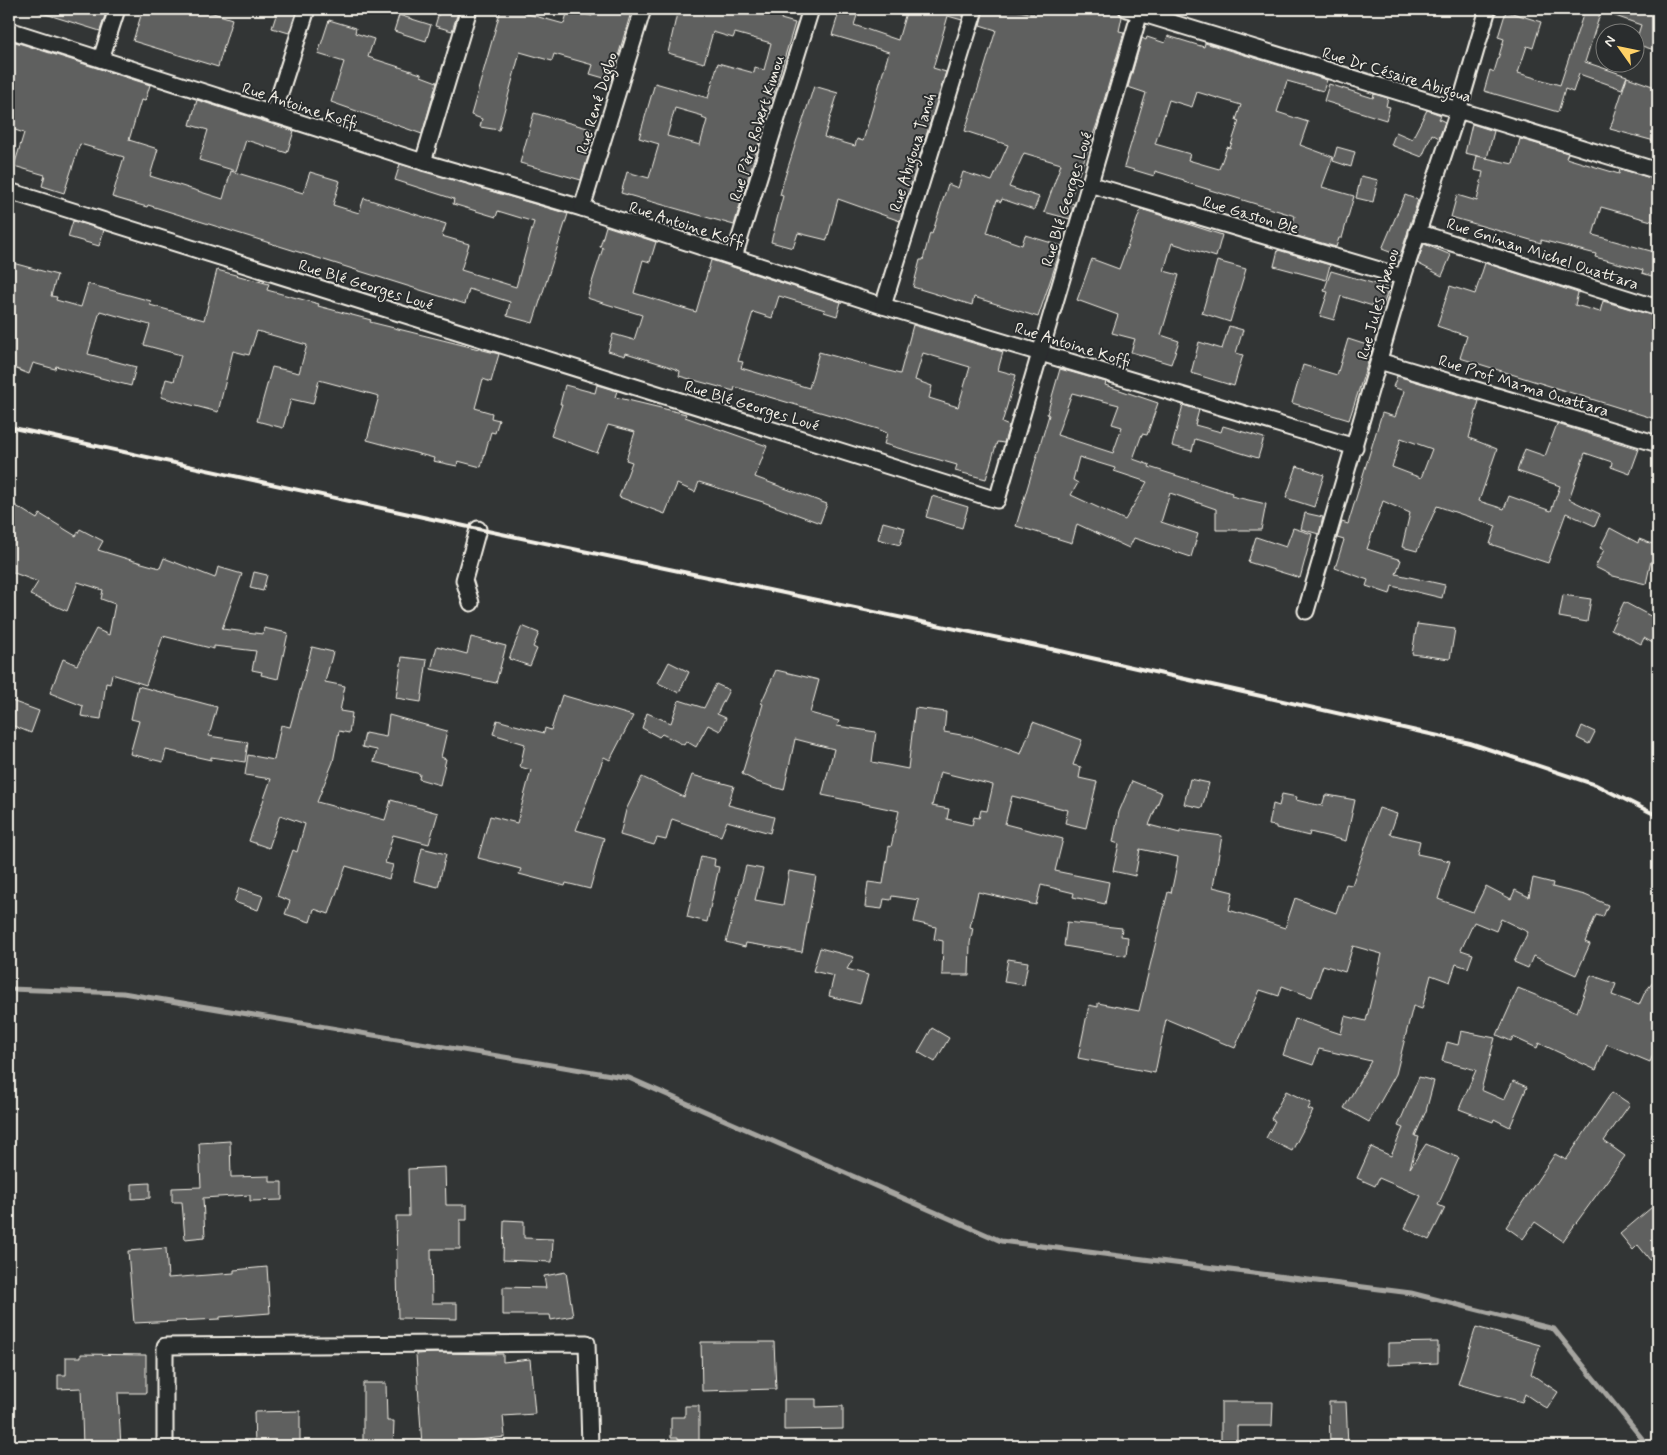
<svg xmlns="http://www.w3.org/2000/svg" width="1667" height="1455" font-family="Mynerve,sans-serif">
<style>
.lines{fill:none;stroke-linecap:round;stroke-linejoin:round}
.stream{stroke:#a6a5a0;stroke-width:5}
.building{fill:#5f605f;stroke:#f4f1e8;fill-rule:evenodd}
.minor-casing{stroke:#f4f1e8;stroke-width:19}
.minor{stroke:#2a2d2e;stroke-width:15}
.rail{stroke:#f4f1e8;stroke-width:4}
.labels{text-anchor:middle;stroke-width:4;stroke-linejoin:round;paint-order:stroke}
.street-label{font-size:16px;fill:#f4f1e8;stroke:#2a2d2e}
</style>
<rect width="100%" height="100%" fill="#323535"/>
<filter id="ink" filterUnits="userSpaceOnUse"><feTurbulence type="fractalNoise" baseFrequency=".02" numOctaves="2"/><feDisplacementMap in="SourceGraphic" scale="10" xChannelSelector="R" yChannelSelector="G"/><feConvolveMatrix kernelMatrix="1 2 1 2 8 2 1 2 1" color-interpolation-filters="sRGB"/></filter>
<g filter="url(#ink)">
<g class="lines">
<path class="stream" d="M9,989L123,993L629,1078L1001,1241L1411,1293L1554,1329L1648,1446"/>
</g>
<g class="building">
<path d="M40,9H107L100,31L39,12Z"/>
<path d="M143,9H211L210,12L232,19L218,67L133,41Z"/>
<path d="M278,9H297L289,33L272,28Z"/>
<path d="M440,9H459L452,31L435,26Z"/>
<path d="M501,9H526L524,13L564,24L568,10L592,16L594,9H632L611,80L590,74L593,65L554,54L552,61L520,52L499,130L480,127L482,119L471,115Z"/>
<path d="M678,9H743L761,14L762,9H784L781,19L795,23L734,225L621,193L627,172L649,178L659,144L639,138L655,83L708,98L718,63L754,73L755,67L764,70L771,43L735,33L733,38L713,32L704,63L668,53ZM675,108L703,116L702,118L707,120L700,145L667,136Z"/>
<path d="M840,9H859L854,25L898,40L907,9H965L962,20L948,16L933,68L946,72L900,221L838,199L827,240L798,233L793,248L771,242L783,196L780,195L783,183L814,86L838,93L824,137L855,146L857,139L863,141L889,52L832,35Z"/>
<path d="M984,9H1010L1033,14L1035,9H1087L1100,13L1101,9H1118L1122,17L1119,31L1124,32L1098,121L1069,202L1074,204L1070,219L1044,212L1061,164L1024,153L1009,187L1039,197L1034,210L1002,199L1001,202L997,200L987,233L1022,245L1025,235L1062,246L1038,317L974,297L972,305L913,287L920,260H923L930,233L932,234L948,184L958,188L963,172L992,181L1008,145L965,131L996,30L980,25Z"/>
<path d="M1585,9H1658V51L1635,44L1641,25L1601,11L1585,62L1627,76L1622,89L1579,74L1573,92L1565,89L1558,112L1484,91L1490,70L1494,72L1504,39L1498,37L1506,11L1541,22L1533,48L1527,46L1518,73L1560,85Z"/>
<path d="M399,15L431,25L426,41L394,31Z"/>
<path d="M329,20L356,28L355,33L374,39L368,57L421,74V76L437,82L422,134L331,102L344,62L318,54Z"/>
<path d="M1168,36L1204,47L1205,43L1327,80L1323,91L1287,81L1277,112L1308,122L1300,145L1333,157L1322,187L1354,196L1342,238H1339L1336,247L1290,234L1295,216L1184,182V180L1155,171L1154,176L1124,167L1146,93L1128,87L1142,38L1146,40L1147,37L1165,43ZM1197,92L1241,105L1236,120L1239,121L1230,148L1227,147L1219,169L1188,160L1190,154L1155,144L1169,100L1192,107Z"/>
<path d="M9,40L150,85L145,101L141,100L129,140L158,149L150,176L223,199L231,171L303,193L310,172L340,181L333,205L359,213L364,198L446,224L442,236L469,244L461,270L516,287L534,222L498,211L496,217L453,204L454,199L395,180L400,164L568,214L533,323L507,316L510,302L469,289L465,304L148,205L147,207L112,197L124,157L80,144L64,193L42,186L45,175L14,166L24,133L9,128Z"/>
<path d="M1627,77L1658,88V142L1610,129Z"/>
<path d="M1329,84L1373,98L1374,94L1388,98L1386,106L1390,107L1386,120L1324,101Z"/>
<path d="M197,100L294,131L287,153L246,140L236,171L199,160L208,130L190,125Z"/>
<path d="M1427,110L1441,115L1439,119L1445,122L1439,138L1432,134L1422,157L1391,145L1396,132L1412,139Z"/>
<path d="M534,113L591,129L585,149L590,150L581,180L520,163Z"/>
<path d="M1472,124L1494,131L1487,158L1465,153Z"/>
<path d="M1520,139L1568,153L1566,158L1619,174L1620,169L1658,180V211L1655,222L1601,207L1593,235L1658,253V278L1642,273L1643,270L1595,257L1596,254L1541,240V243L1451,217L1457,195L1477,201L1483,172L1474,170L1477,156L1513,164Z"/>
<path d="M1337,147L1355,152L1351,167L1333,161Z"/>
<path d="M1361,176L1378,180L1373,202L1356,198Z"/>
<path d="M1405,195L1418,200L1400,256L1382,249Z"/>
<path d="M1141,209L1222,235L1216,257L1172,243L1164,271L1179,275L1161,335L1179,341L1171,364L1131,352L1135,339L1112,333L1118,315L1077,300L1092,259L1119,269Z"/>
<path d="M73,221L104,230L99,246L68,237Z"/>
<path d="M606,226L656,242L650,262L643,260L634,293L696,312L711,260L841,302L837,316L824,312L825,310L779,296L772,318L753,312L738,361L743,362L741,368L809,388L819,352L900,374L913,325L1003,352L998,370L1016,375L1002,423L1009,426L1004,443L997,442L986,479L955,471L957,465L884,444L887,433L878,429L735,387L734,391L679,376L680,371L665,365L626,353L625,356L608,351L613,334L634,340L642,315L587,298L603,248L600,247ZM923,353L970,367L958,407L929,398L932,386L915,380Z"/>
<path d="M1424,244L1451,255L1442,276L1417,263Z"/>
<path d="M1278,250L1330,265L1326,280L1274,266Z"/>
<path d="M1217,261L1246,269L1230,322L1202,313Z"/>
<path d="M9,262L57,275L51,296L57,297L56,300L81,307L88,284L151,301L150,305L204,320L217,270L269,284L267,290L319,304L318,306L371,320L370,322L499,354L491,382L483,379L475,408L492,413L491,418L499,420L495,433L491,432L481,467L458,461L457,466L433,461L434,458L367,440L379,396L319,380L313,404L291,399L283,428L257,421L272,367L299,373L307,345L257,331L249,355L233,351L218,412L161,397L166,379L174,381L181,355L144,345L150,325L100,311L88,354L136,367L131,386L56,366L55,369L33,363L29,374L9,366Z"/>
<path d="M1485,263L1578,293L1575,305L1600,312L1603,301L1658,317V415L1653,413L1652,418L1460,358L1467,336L1437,326L1450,286L1475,294Z"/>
<path d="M1331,271L1389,288L1382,309L1341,296L1334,320L1320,316L1328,292L1324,291Z"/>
<path d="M1229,326L1243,330L1236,353L1243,355L1234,386L1191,373L1199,342L1222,349Z"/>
<path d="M1348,339L1373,347L1349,420L1292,403L1303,365L1337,375Z"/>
<path d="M1060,369L1106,382L1105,385L1158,403L1147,435L1142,434L1133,459L1150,465L1149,467L1232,493L1231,496L1266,504L1261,530H1216V509L1170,493L1161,522L1198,534L1191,557L1134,538L1129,548L1077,524L1072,543L1016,526L1049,415L1047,414ZM1072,393L1119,405L1112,424L1122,427L1113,453L1057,435ZM1079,457L1115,468L1114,471L1147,482L1125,520L1071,495L1078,483L1073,480Z"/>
<path d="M1397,376L1479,401L1469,438L1497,449L1479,501L1504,509L1509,496L1551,511L1560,486L1517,471L1525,449L1545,456L1557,424L1639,449L1630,474L1611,467L1612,462L1585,453L1569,499L1600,514L1595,526L1566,513L1548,563L1490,544L1496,526L1437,506L1417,551L1402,547L1410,513L1383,501L1367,549L1401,560L1396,574L1445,585L1442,598L1392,586L1390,594L1366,586L1368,580L1335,568L1344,540L1337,538L1342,522L1348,524L1382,413L1395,417L1404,391L1393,387ZM1401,438L1432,449L1421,478L1392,467Z"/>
<path d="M565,385L595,393L597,385L617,391L615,397L686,414L685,417L767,446L755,477L827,504L820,523L763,502L699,482L695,492L677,484L665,514L619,497L632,462L626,460L635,432L608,425L597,453L551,436L562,404H560Z"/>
<path d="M1183,405L1199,410L1195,425L1221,432L1223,426L1264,438L1258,458L1195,439L1192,451L1172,446Z"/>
<path d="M1297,466L1324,475L1314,507L1286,498Z"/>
<path d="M932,496L968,507L962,528L926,517Z"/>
<path d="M13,504L37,519L40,514L76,536L80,529L103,541L98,550L131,560L160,568L164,558L215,578L218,567L242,574L222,629L263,634L264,628L288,633L278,679L261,675L262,672L252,670L256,651L214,646V649L163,636L146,685L112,674L110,684L106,683L101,719L81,716L83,706L50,693L63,659L77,665L96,629L109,635L115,604L101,599L103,590L78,582L67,611L30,595L38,582L9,571V511Z"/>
<path d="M1305,513L1323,517L1319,534L1301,529Z"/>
<path d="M883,522L905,528L900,545L878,539Z"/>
<path d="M1293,528L1312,534L1300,578L1248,562L1256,537L1286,547Z"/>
<path d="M1610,528L1638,543L1639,539L1658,546V563L1651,561L1646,584L1613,576L1595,567L1604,550L1600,548Z"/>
<path d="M254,572L267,575L263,591L250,588Z"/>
<path d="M1563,595L1591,599L1587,622L1559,617Z"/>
<path d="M1624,602L1658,620V646L1644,638L1641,644L1611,629Z"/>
<path d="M1417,624L1455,629L1450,659L1412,654Z"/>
<path d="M522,626L539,633L533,647L537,649L530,666L509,659Z"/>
<path d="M471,637L506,646L496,683L431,669L437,646L467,654Z"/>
<path d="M312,647L333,652L325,682L345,686L340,711L352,713L349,733L339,731L333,762L317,802L385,820L391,800L438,813L429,844L393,835L385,863L393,865L389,879L346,866L329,914L314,909L310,922L285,914L290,901L277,896L293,850L297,852L305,824L280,815L269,848L249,841L271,779L245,775L248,755L274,760L281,725L290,727Z"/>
<path d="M402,657L427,660L421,702L396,698Z"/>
<path d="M669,662L689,672L679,693L658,683Z"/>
<path d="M776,670L819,680L810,713L839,721L837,726L876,732L872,762L908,769L915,708L946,712L944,732L973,737L1021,754L1033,722L1082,740L1073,765L1081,767L1079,778L1097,782L1086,828L1065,823L1068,810L1012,796L1005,824L1063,839L1055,871L1109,882L1105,904L1073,897L1074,893L1041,885L1036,905L978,892L970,927L973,928L970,943L969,975H942L943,941L934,939L936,927L914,922L919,900L892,896L891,900L884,899L882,909L865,907L868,882L883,884L889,846L891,847L899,811L822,795L834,749L795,739L784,790L757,782L742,774L763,704L761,703ZM940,772L993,785L987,811L981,810L979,818L974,817L972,825L947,819L949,809L932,806Z"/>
<path d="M716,684L729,690L717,714L726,718L720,731L708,725L696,747L686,741L684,745L662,734L659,737L642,728L647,713L671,723L679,700L704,708Z"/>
<path d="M138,686L217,707L209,736L248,742L245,762L211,757V760L166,750L163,762L130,754L139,721L131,719Z"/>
<path d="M562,695L633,716L610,760L604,757L576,830L604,838L590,889L566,883L565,886L519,874L521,869L478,858L490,816L517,823L531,770L520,767L525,744L493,734L497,720L544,733L545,728L551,730Z"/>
<path d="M9,700L39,711L31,733L9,724Z"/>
<path d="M389,715L447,731L441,757L446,759L440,785L419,779L420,774L374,762L377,750L362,747L365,733L386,737Z"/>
<path d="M1582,726L1595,732L1589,744L1577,738Z"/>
<path d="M692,775L734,786L728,805L774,817L770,833L727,821L721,836L672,819L666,840L657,838L654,845L620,835L626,810L642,777L684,797Z"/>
<path d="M1190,779L1209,783L1202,808L1184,804Z"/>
<path d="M1132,781L1162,793L1149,825L1180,833V830L1222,836L1213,887L1233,892L1229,910L1285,928L1295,898L1336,913L1346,884L1352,885L1379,808L1397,814L1390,834L1420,841L1417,854L1450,861L1438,899L1473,912L1486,886L1511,899L1515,890L1529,897L1533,878L1553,883L1552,887L1585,895L1608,905L1603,917L1596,915L1585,942L1590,944L1576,975L1533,956L1528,968L1514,962L1528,932L1501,919L1496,931L1474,922L1461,950L1473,954L1468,968L1456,964L1450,982L1431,975L1422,1009L1413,1006L1396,1074L1369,1122L1344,1108L1371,1061L1319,1049L1313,1065L1283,1055L1295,1019L1341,1034L1345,1016L1366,1021L1382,954L1353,946L1345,972L1323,965L1312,997L1282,986L1279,996L1260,990L1235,1048L1166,1019L1155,1073L1078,1058L1089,1005L1098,1007V1003L1139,1011L1168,892L1171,893L1175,874L1178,857L1140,849L1135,876L1113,871L1119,844L1113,842L1119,812Z"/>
<path d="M1282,794L1297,797L1296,800L1322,806L1325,796L1328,795L1355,800L1346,841L1310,832L1309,836L1276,828V826L1269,825L1273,804L1279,806Z"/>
<path d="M422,848L446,854L438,887L414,881Z"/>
<path d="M701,856L715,859L714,866L719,867L707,922L687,917Z"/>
<path d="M746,866L763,869L755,900L783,905L789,871L816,876L802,952L746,943L745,947L726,942Z"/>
<path d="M239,888L263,896L258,910L234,902Z"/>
<path d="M1067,922L1122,928L1121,936L1128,937L1126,956L1064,946Z"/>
<path d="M820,948L854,957L847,969L868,975L860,1004L829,996L834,976L813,971Z"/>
<path d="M1008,959L1028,962L1024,985L1004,982Z"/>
<path d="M1591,975L1616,984L1612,995L1639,1005L1645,992L1658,976V1043L1650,1062L1607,1044L1596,1070L1539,1043L1537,1048L1513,1037L1511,1041L1497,1035L1518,988L1577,1012Z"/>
<path d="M932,1028L949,1038L935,1062L918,1052Z"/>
<path d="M1461,1031L1495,1038L1481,1090L1504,1100L1513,1081L1527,1087L1510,1127L1494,1119L1493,1122L1459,1109L1476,1070L1442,1061L1447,1042L1458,1045Z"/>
<path d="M1419,1077L1434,1081L1426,1111L1415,1136L1419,1137L1410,1168L1426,1144L1459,1158L1438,1205L1445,1208L1429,1240L1405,1228L1421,1196L1379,1178L1375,1186L1357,1178L1371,1147L1391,1156L1403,1128L1398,1126Z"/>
<path d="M1286,1091L1311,1103L1308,1109L1313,1111L1292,1151L1266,1138L1275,1121L1271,1119Z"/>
<path d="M1612,1092L1630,1104L1604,1141L1625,1156L1563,1241L1535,1222L1523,1239L1506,1227L1555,1154L1566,1160Z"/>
<path d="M230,1141L231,1177L270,1176V1182H282V1200L250,1201V1195L203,1198L205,1237L185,1239L182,1202H172V1188L201,1187L199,1143Z"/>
<path d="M445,1167L446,1205H467V1220H460V1249H431L432,1303H457V1319L398,1318L396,1216H409L408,1169Z"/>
<path d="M150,1183V1198L132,1199V1184Z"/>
<path d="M1658,1202V1270L1638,1245L1633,1250L1620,1234Z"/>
<path d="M504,1220L524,1221V1238L553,1239L552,1262L503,1260Z"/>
<path d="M166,1248L168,1278L234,1273V1270L267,1267L270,1313L220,1317V1319L134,1323L128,1251Z"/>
<path d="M566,1272L573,1316L551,1320L550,1315H503V1287L546,1288L544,1276Z"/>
<path d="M1476,1327L1540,1345L1531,1374L1558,1392L1547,1409L1525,1394L1522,1402L1458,1384Z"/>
<path d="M701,1342H774L776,1389L702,1391Z"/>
<path d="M1438,1342V1363L1388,1365V1343Z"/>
<path d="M434,1353L503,1354V1362L530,1359L535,1414L503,1416L505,1437L422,1446L416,1354Z"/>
<path d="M81,1354L146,1355V1393H118L121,1446H83L81,1388L58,1389V1375H66V1357H81Z"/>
<path d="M363,1383H386L387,1421H394L393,1446H363Z"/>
<path d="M784,1399H816V1407L843,1406V1429L784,1430Z"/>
<path d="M1221,1402H1273L1272,1426H1237V1443L1221,1442Z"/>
<path d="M1329,1402H1346L1348,1446H1330Z"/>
<path d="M685,1406H699V1442L678,1443V1438H671V1417H685Z"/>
<path d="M300,1411V1445L255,1446L254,1412Z"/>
</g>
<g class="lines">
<g class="minor-casing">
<g id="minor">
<path d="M1127,9L1658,171"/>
<path d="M9,30L423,162L582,208L883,306L1355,447"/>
<path d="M101,59L117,9"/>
<path d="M273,115L307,9"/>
<path d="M423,162L469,9"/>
<path d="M1089,184L1403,277"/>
<path d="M9,191L997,500L1141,9"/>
<path d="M582,208L643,9"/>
<path d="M1417,232L1658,308"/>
<path d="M734,257L811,9"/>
<path d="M883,306L975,9"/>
<path d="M1379,361L1658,444"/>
<path d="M471,603L464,580L478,529"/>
<path d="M1306,611L1403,277L1458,111L1488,9"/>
<path d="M165,1446V1346L587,1343L590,1446"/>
</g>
</g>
<use href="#minor" class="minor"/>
<path class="rail" d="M9,427L478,529L1056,650L1470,743L1596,785L1658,816"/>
</g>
</g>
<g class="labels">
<g class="street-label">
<text transform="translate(1397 74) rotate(17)" y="6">Rue Dr Césaire Abigoua</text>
<text transform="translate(596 103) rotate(-73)" y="6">Rue René Dogbo</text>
<text transform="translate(300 105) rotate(18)" y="6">Rue Antoine Koffi</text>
<text transform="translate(756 128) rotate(-73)" y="6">Rue Père Robert Kimou</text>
<text transform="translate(912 152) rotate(-73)" y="6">Rue Abigoua Tanoh</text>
<text transform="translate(1066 199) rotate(-73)" y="6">Rue Blé Georges Loué</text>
<text transform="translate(1251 214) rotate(16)" y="6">Rue Gaston Ble</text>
<text transform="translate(687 224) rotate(18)" y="6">Rue Antoine Koffi</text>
<text transform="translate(1543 253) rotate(18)" y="6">Rue Gninan Michel Ouattara</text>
<text transform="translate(366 284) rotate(17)" y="6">Rue Blé Georges Loué</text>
<text transform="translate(1377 304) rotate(-74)" y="6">Rue Jules Abenou</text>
<text transform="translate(1073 344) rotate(17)" y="6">Rue Antoine Koffi</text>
<text transform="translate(1524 385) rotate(17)" y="6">Rue Prof Mama Ouattara</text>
<text transform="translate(752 405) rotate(17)" y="6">Rue Blé Georges Loué</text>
</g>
</g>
<rect width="1667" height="1455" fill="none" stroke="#2a2d2e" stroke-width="30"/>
<rect x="15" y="15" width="1637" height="1425" fill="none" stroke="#f4f1e8" stroke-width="2" filter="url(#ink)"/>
<g transform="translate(1620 48) rotate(303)"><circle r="24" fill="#2a2d2e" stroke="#7b7b78"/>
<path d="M0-4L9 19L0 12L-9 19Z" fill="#ffd166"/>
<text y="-8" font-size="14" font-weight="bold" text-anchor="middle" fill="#f4f1e8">N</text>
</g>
</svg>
